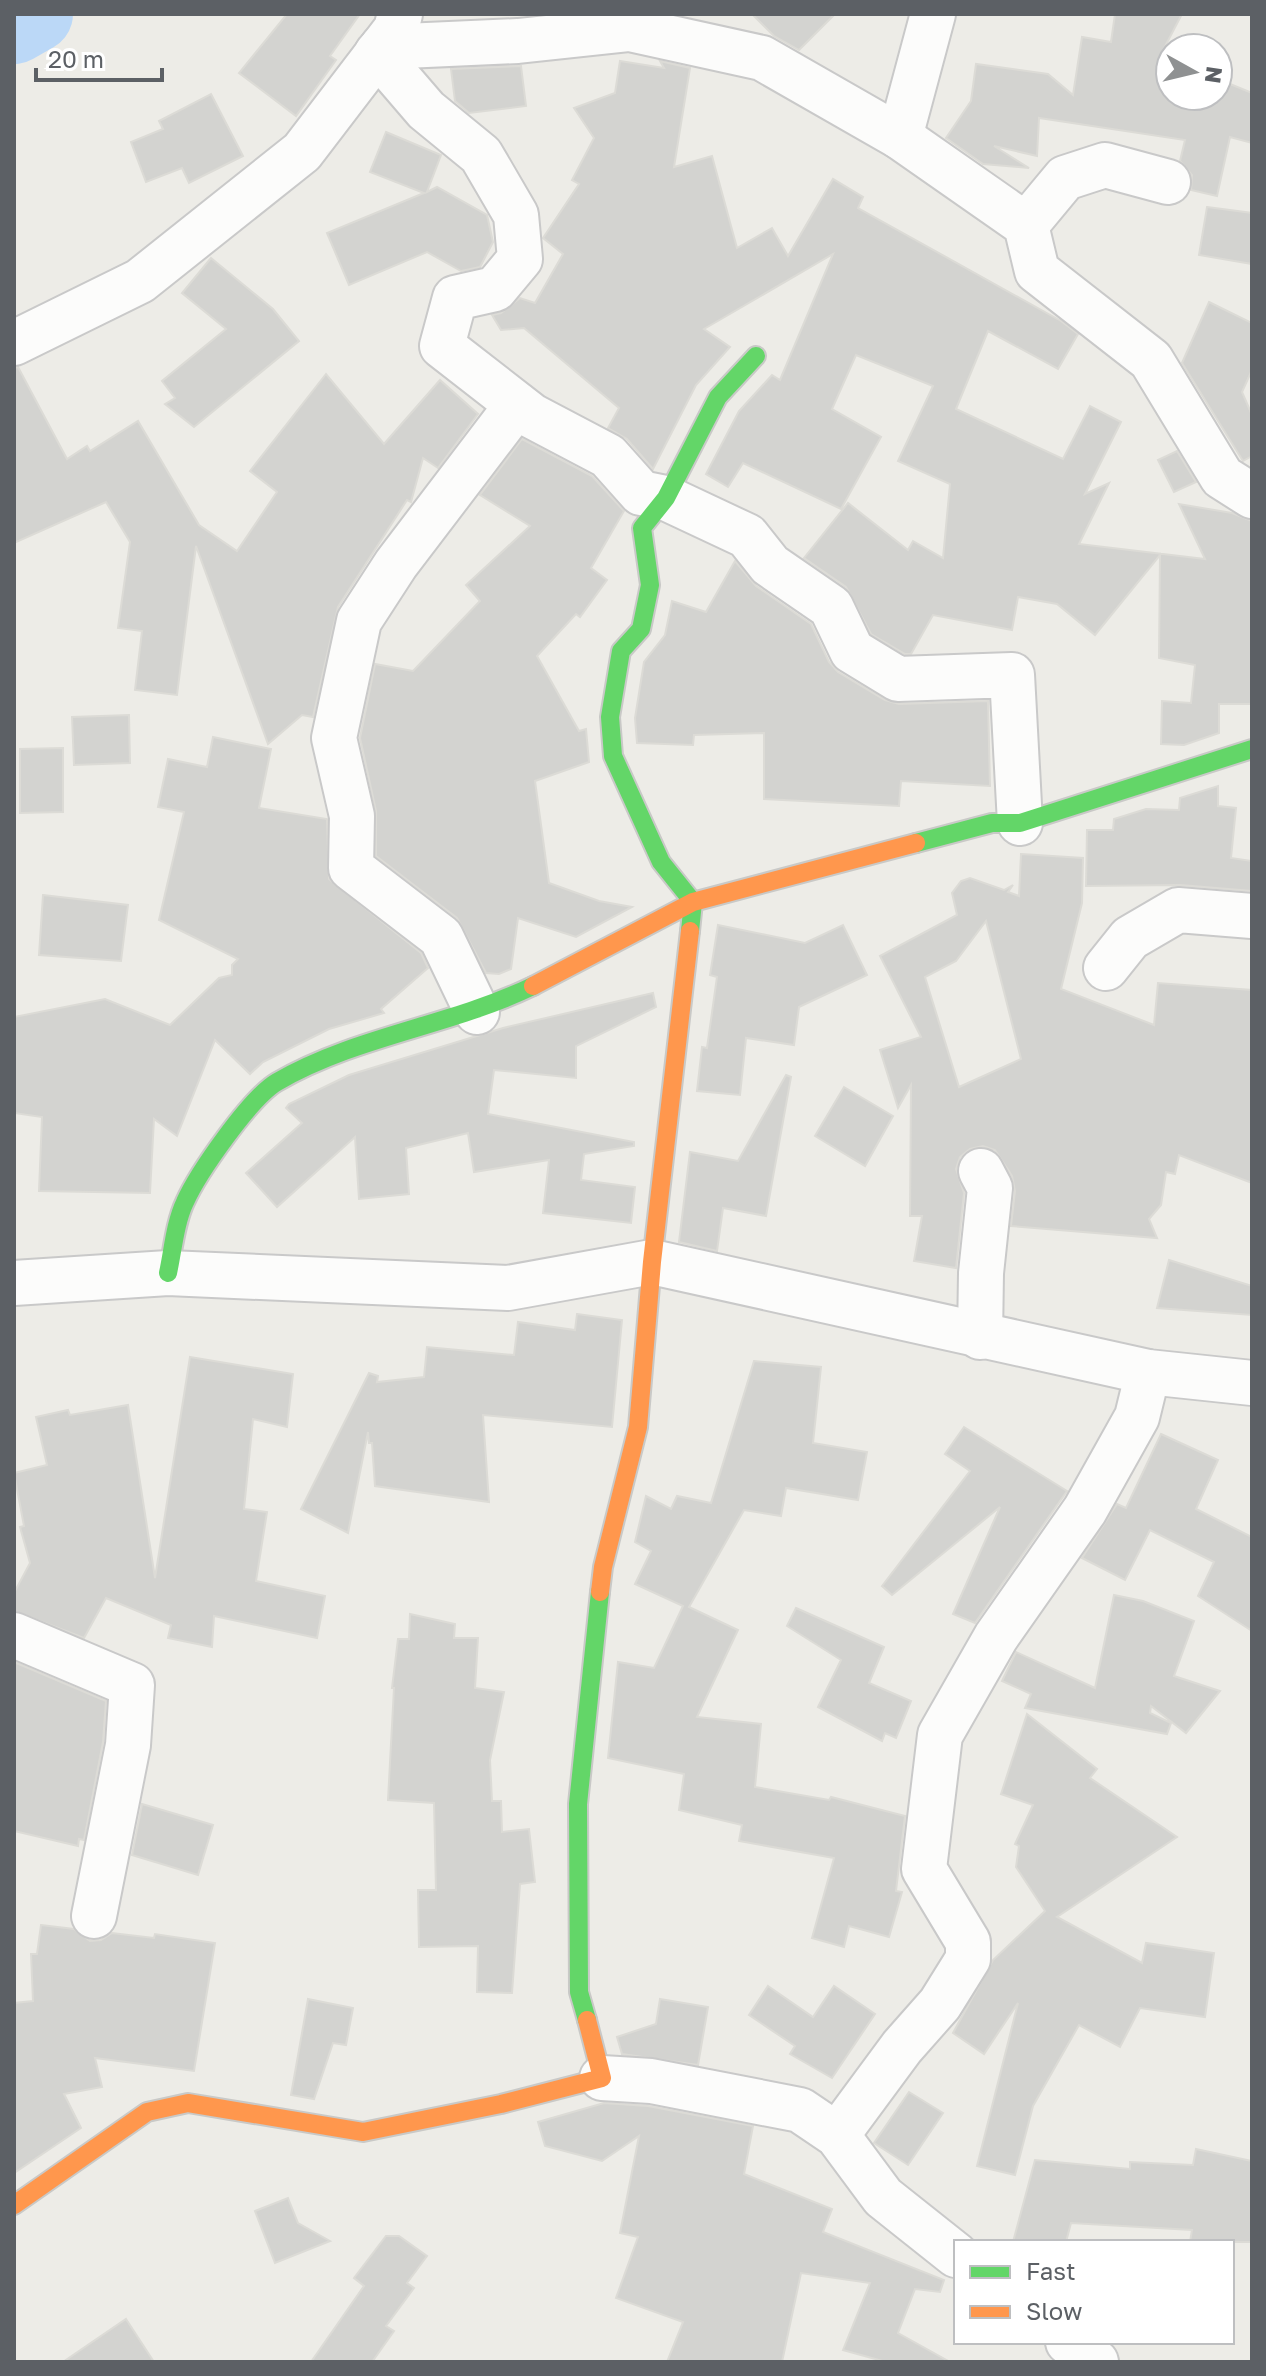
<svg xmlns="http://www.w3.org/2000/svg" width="1266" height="2376" font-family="'Golos Text',sans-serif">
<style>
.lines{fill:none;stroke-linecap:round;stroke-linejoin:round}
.river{stroke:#bbd8f7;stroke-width:76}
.building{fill:#d3d3d0;stroke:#dcdbd6;stroke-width:2;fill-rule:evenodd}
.street-casing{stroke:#c9c9c9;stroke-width:48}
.fast-casing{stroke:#c9c9c7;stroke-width:22}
.slow-casing{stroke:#c9c9c7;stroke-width:22}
.street{stroke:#fcfcfb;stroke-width:44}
.fast{stroke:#63d668;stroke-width:18}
.slow{stroke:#ff974d;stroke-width:18}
</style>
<rect width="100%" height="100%" fill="#edece7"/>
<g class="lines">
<path class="river" d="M14,26L35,14"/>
</g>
<g class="building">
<path d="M287,14H360L330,56L336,60L296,116L239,73Z"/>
<path d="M752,14H835L799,50L774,36Z"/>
<path d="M1115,14H1182L1160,56L1170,60V96H1218V79L1252,93V143L1230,137L1217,196L1191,190L1192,175L1180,161L1185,140L1039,118L1037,156L994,146L1029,168L983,164L946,138L971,101L976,64L1048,74L1073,95L1082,37L1111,42Z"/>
<path d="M620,61L664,68L660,61L690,68L674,167L712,156L737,248L772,228L788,256L833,179L863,197L858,208L1061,321L1078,334L1058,369L988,331L956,409L1063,459L1090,406L1121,422L1085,494L1109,483L1079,544L1205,559L1179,504L1232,513L1252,521V704H1219V733L1184,745L1161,744L1162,701L1191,703L1195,665L1159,658L1160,555L1095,635L1057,604L1018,597L1012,630L933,615L911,654H905L871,634L846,587L804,558L848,503L908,550L913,541L943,558L950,484L898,461L933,386L856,355L832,409L881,437L841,509L743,463L728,487L706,474L739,411L772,375L780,380L833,254L704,329L730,347L696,385L653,469L627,439L608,428L619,408L524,328L501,330L492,315L501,313L520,298L535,303L563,254L543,238L579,184L572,180L594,138L574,108L615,93Z"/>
<path d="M521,66L526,106L469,113L455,101L451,69Z"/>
<path d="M211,94L243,156L189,183L182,168L146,182L131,142L163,129L159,121Z"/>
<path d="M386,132L441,155L427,192L437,187L487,215L493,242L480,267L461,271L427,252L349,285L327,233L424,193L370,172Z"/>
<path d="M1207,207L1252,213V264L1199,255Z"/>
<path d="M211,258L273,309L299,341L194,427L165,404L175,398L162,381L226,329L182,293Z"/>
<path d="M1209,302L1252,323V370L1242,392L1252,415V456L1243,461L1182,363Z"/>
<path d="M18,367L67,459L87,446L90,451L138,421L199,525L237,551L277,492L250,471L326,374L384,444L440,380L478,414L438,468L423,458L411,502L407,500L338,607L313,717L302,715L268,744L196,546L177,695L135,690L142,631L118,628L130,542L106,502L14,543V368Z"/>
<path d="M522,439L592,476L624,511L591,568L607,580L580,617L576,614L537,656L579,731L586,729L589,762L535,781L549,883L599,901L632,907L576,937L518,918L511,969L499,974L486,973L457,918L376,856V811L360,738L375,664L413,671L480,601L466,585L530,526L480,495Z"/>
<path d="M1177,451L1196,482L1174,492L1158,460Z"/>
<path d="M735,561L756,586L811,624L829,662L838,672L885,700L899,704L988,701L990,786L901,781L899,806L764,799V733L694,735L693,745L637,743L635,718L644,662L665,635L672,601L706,612Z"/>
<path d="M129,715L130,763L74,765L72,717Z"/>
<path d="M213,737L271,749L259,808L327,819L329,879L421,953L428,968L381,1009L384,1013L329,1029L263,1062L250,1074L215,1040L177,1136L154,1119L150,1193L39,1191L42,1117L14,1113V1017L105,999L170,1025L219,978L232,975V965L238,959L159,920L184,812L158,807L168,759L207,767Z"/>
<path d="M63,748V812L20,813V749Z"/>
<path d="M1218,786V806L1236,808L1231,858L1252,861V891L1180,885L1086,886L1087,830H1113L1114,819L1146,809L1179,810L1180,798Z"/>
<path d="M1021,854L1083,858L1082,903L1061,989L1154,1025L1158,983L1252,990V1183L1179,1155L1175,1174L1166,1172L1161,1205L1149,1219L1157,1238L1011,1226L1015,1191L1012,1176L995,1150L983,1146L970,1149L960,1157L956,1169L964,1193L956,1268L914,1261L922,1216H910L911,1085L898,1108L880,1050L921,1037L880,956L957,915L952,893L961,881L970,878L1004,890L1013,885L1008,892L1019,896ZM986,921L1021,1059L959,1087L925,977L956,961Z"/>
<path d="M43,895L128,905L121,961L39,955Z"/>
<path d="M718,925L805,943L843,925L867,975L799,1007L794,1045L746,1038L740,1095L697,1091L702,1047L707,1048L717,977L710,975Z"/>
<path d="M653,993L656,1007L576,1046V1078L494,1070L488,1114L634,1142V1146L584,1154L581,1180L635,1187L631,1223L543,1213L549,1160L474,1172L468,1133L406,1148L409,1194L359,1199L355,1137L277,1207L246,1173L302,1123L286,1108L289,1104L349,1075L503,1028Z"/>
<path d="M786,1075L791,1077L766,1216L723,1208L717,1251L679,1242L690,1152L738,1161Z"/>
<path d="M844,1087L893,1116L865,1166L815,1136Z"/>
<path d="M1169,1260L1252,1286V1315L1157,1308Z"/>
<path d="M577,1314L622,1320L612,1427L483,1415L489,1502L375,1486L372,1443H369L368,1432L348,1533L301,1509L369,1373L378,1376L377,1382L424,1377L427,1347L514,1355L518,1322L575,1330Z"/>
<path d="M190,1357L293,1374L287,1427L253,1419L244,1509L267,1512L256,1581L325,1596L317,1638L214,1616L212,1647L168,1638L171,1625L106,1598L84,1638L14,1611V1593L30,1563L20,1527L24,1526L14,1473L47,1465L36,1417L68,1410L70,1415L128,1405L155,1578Z"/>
<path d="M754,1361L821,1367L813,1443L867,1452L858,1500L786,1488L781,1516L744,1510L689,1607L738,1630L697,1717L761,1724L755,1787L829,1800L831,1797L905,1816L896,1891L902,1892L889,1937L849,1926L844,1947L812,1938L834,1858L739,1841L742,1825L679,1810L684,1774L608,1758L618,1662L654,1668L683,1606L635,1584L651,1551L635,1542L646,1496L671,1509L677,1496L711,1503Z"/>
<path d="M964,1427L1067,1491L975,1623L953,1614L1000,1507L892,1595L882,1586L970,1471L945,1454Z"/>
<path d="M1161,1434L1218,1460L1196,1509L1252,1537V1631L1198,1596L1214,1562L1150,1530L1125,1580L1082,1558L1117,1504L1126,1508Z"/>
<path d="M1114,1595L1143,1601L1194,1621L1174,1676L1220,1691L1186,1733L1151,1706L1150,1713L1171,1723L1167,1734L1025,1708L1031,1694L1002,1681L1016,1652L1095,1688Z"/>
<path d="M796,1608L884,1647L869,1683L911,1701L896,1738L885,1733L882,1741L818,1707L841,1660L787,1626Z"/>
<path d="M410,1614L455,1624L454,1638H478L475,1688L504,1692L490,1760L492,1801H501L502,1832L529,1829L535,1882L520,1884L512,1993L477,1992L478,1946L419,1947L418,1890H436L434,1803L388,1800L394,1688H392L398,1639H409Z"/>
<path d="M14,1662L106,1701L103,1742L84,1840L79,1839L78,1846L14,1831Z"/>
<path d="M1027,1714L1097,1769L1090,1778L1177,1837L1057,1917L1142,1963L1146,1943L1214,1953L1205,2017L1140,2008L1120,2047L1079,2025L1033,2106L1015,2175L977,2166L1018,2003L984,2054L953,2033L993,1960L1045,1911L1016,1867L1019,1846L1015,1844L1033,1805L1001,1794Z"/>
<path d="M142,1804L213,1825L198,1875L132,1855Z"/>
<path d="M41,1925L74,1929L90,1941L101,1940L112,1933L154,1938L155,1934L215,1943L194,2071L95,2058L102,2087L64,2094L81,2128L14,2173V2003L33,2001L31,1954H37Z"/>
<path d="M768,1986L813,2017L834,1986L875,2014L832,2078L790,2054L795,2046L749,2015Z"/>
<path d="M308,1999L353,2008L346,2045L333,2043L314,2099L291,2095Z"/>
<path d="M660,1999L708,2007L698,2065L622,2054L617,2037L656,2024Z"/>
<path d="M909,2092L943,2113L908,2165L874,2143Z"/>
<path d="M604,2103L648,2106L753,2126L744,2174L832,2209L823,2232L944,2280L940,2292L915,2289L898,2333L950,2362H886L843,2350L870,2283L801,2273L782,2362H667L683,2322L616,2298L638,2237L620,2233L639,2136L602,2161L545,2146L538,2122Z"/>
<path d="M1196,2149L1252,2161V2242H1190L1192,2230L1071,2223L1066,2242H1013L1035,2160L1130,2169V2162L1193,2165Z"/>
<path d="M288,2198L298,2223L330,2241L275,2263L255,2211Z"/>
<path d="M386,2236H399L427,2256L407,2283L414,2288L386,2326L394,2331L372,2362H311L364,2286L354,2278Z"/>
<path d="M126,2319L154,2362H63Z"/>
</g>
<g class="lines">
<g class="street-casing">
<g id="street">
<path d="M382,47L518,41L630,29L762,58L900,137L1026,225L1037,271L1151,360L1222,477L1252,496"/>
<path d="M377,53L426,110L481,155L516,215L520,259L495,289L455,298L442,346L532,416L608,456L641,493L666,498L747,536L770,565L831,607L852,651L898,679L1012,675L1020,823"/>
<path d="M900,137L933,14"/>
<path d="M1026,225L1065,178L1105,165L1168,182"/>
<path d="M14,343L140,281L302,152L396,29L400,14"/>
<path d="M1106,968L1130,938L1178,910L1252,916"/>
<path d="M477,1012L441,937L351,868L352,816L334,738L359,621L396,564L517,405"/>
<path d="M14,1283L168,1273L508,1288L652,1262L1148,1372L1252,1383"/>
<path d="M980,1337L981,1273L990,1188L981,1171"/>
<path d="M14,1635L132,1685L128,1745L94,1916"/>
<path d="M602,2078L651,2081L800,2110L837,2135L883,2197L956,2255"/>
<path d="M837,2135L902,2047L940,2004L968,1959V1942L924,1869L940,1735L996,1637L1085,1510L1137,1417L1148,1372"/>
<path d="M1068,2342L1096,2362"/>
</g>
</g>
<g class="fast-casing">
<g id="fast">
<path d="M916,843L992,823H1020L1252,749"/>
<path d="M690,931L693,902L661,862L613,756L610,717L621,651L641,629L650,585L642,528L666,498L718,397L756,356"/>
<path d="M168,1273C173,1250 175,1223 185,1202C198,1173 250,1098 277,1082C356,1036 450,1026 533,986"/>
<path d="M587,2020L579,1992L578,1804L600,1592"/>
</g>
</g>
<g class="slow-casing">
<g id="slow">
<path d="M533,986L693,902L916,843"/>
<path d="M600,1592L603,1567L638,1427L652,1262L690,931"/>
<path d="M14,2205L147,2112L188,2103L363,2132L501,2104L602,2078L587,2020"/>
</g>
</g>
<use href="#street" class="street"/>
<use href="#fast" class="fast"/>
<use href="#slow" class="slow"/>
</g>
<rect width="1266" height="2376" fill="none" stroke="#5c6065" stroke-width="32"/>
<rect x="954" y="2240" width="280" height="104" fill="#ffffff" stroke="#bebfc1" stroke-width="2"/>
<rect x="970" y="2266" width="40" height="12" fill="#63d668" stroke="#bebfc1" stroke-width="2"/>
<text x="1026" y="2280" font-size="24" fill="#5c6065">Fast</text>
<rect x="970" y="2306" width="40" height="12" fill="#ff974d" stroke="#bebfc1" stroke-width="2"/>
<text x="1026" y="2320" font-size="24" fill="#5c6065">Slow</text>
<g transform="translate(1194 72) rotate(98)"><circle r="38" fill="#ffffff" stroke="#bebfc1" stroke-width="2"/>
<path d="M0-6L14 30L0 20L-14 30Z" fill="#8f9192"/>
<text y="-12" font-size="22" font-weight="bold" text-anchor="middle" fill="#5c6065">N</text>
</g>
<path d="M36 68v12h126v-12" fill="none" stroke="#5c6065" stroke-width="4"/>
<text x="48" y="68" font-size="24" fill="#5c6065" stroke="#ffffff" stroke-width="6" paint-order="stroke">20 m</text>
</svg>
